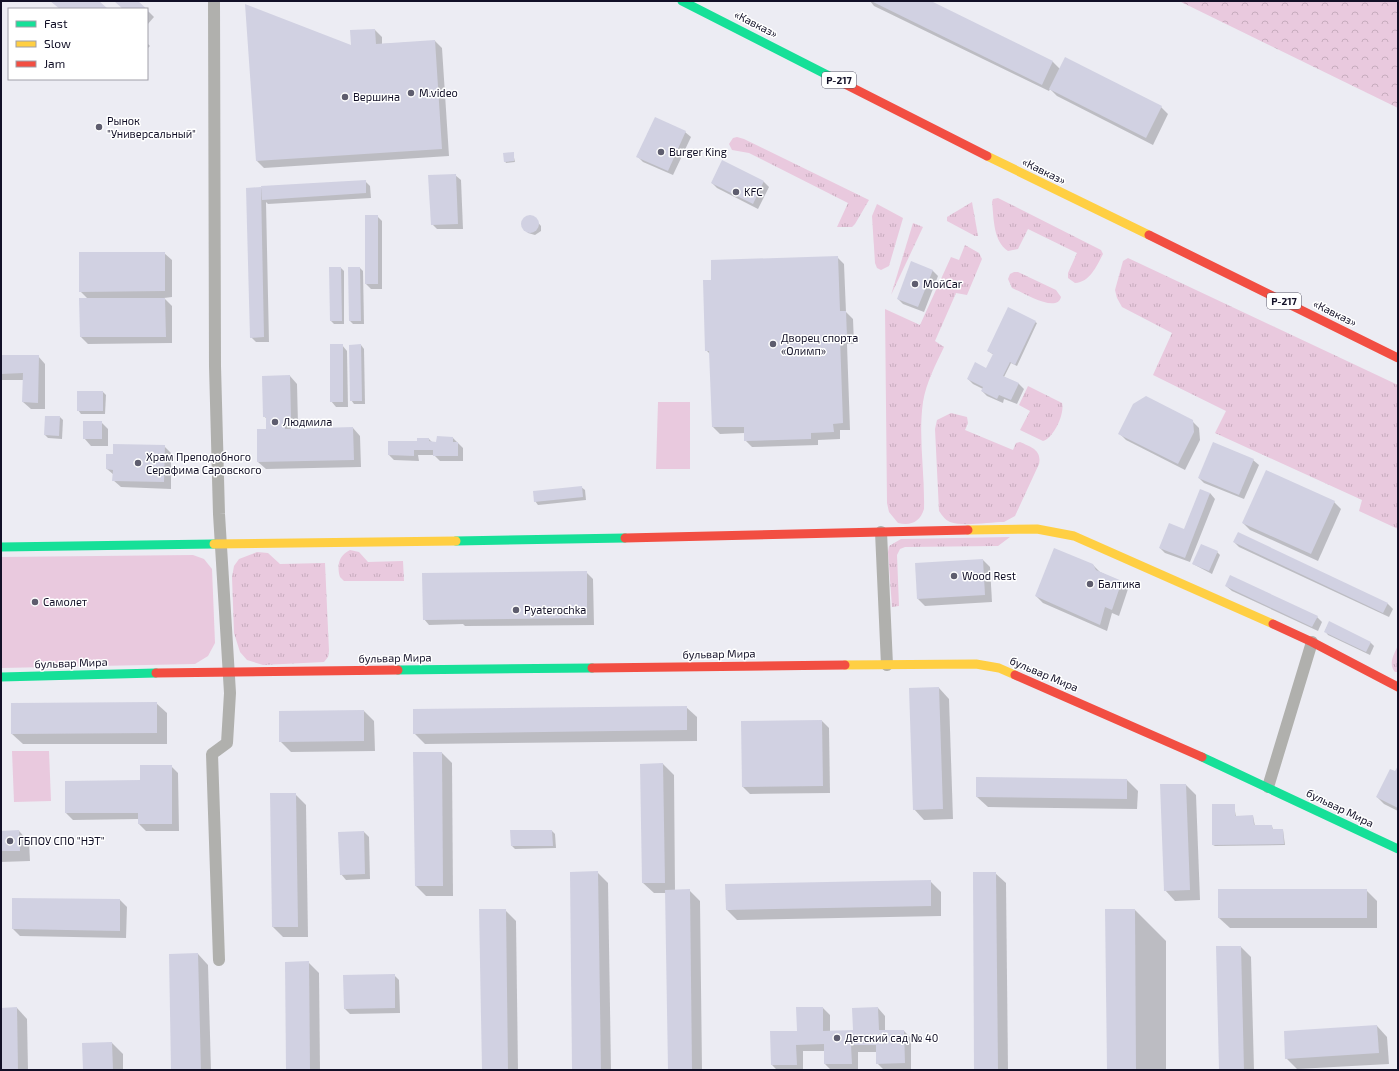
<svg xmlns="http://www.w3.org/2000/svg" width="1399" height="1071" font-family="'Exo 2',sans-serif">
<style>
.grass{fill:url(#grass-tufts)}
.forest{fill:url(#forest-crowns)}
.green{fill:#e9c9de}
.shadow{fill:#0003}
.building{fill:#d1d1e2}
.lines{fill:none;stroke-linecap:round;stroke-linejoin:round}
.street{stroke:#b0b0ad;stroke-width:12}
.fast{stroke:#16e098;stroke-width:9}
.slow{stroke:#ffcf43;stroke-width:9}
.jam{stroke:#f24e42;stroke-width:9}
.poi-dot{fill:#5e5d6e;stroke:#fff;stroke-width:1.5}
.labels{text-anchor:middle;stroke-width:3;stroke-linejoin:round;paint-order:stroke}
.shield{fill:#fff;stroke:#595868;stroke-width:1}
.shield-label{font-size:10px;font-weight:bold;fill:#121027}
.street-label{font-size:11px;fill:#121027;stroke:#fff}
.poi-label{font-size:11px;fill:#121027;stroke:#fff;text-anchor:start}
</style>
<defs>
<pattern id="grass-tufts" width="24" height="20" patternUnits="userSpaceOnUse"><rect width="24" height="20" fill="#e9c9de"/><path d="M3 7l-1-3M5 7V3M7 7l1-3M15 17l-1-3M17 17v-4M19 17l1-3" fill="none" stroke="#c7acbe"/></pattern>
<pattern id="forest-crowns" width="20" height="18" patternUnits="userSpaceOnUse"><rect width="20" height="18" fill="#e9c9de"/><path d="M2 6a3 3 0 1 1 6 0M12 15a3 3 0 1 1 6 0" fill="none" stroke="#c7acbe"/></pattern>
</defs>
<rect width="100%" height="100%" fill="#ececf3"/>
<g class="grass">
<path d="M737,137L744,139L869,200L855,224L852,227H837L848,203L749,153L732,150L729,144L733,138Z"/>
<path d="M998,198L1101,250L1103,254C1096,267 1090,282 1075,283L1068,278V273L1077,253L1028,229L1018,249L1008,251C993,241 994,219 992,202L993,199Z"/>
<path d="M972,202L978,236H975L947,221V217Z"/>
<path d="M877,204L903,218L889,266L881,270L877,268L875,263L872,216Z"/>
<path d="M913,223L923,227L891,295Z"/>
<path d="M965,245L979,253L982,259L967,295L956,293L935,341L944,347C936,364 926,383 923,402C918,437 925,474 924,509C920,522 911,526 898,523L889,512L887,503L885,309L920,325L951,257L959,260Z"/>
<path d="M1128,258L1398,385V529L1359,511L1362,500L1215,433L1226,411L1153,375L1172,333L1122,307L1117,298L1115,290L1123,261Z"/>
<path d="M1014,272H1018L1056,290L1061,297C1057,314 1022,292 1012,288L1008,279L1010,274Z"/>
<path d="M1028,386L1062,403C1065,413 1054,438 1043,441L1020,430L1030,411L1019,405Z"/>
<path d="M951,413L967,417L968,423L965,430L1013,450L1016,443L1020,442C1031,447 1042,450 1039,464L1015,516L1004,522C990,522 963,527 950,522C945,520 942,515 939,511L935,429L937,420Z"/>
<path d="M1010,537L998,546L905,547L900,549L897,555L899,606L892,607L888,552L889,546L901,539Z"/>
<path d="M350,550L359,552L368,562L403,561L404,581H344L340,577C337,566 338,556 350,550Z"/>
<path d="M257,552L268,553L280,564L325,563L329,651L328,657L324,662L263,665L247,660L240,652L234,633L232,577L234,566L239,559Z"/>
<path d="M1398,645V672H1395C1388,663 1394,655 1398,645Z"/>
</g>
<path class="forest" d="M1179,1H1398V108Z"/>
<g class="green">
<path d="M658,402H690V469H656Z"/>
<path d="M193,555L204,559L212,569L215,643L208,656L195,664L1,668V557Z"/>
<path d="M12,751H49L51,801L14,802Z"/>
</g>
<g class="shadow">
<path d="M870,1H928L1053,62L1060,69L1161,107L1168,114L1153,145L1057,96L1050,89L1049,91L874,6Z"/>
<path d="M246,6L352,47L375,30L382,37V44L435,41L442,48L449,156L264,168L257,161Z"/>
<path d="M147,10L154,17L147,25Z"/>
<path d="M147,43L150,46L147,49Z"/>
<path d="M685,132L691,137L673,175L643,162L638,157Z"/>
<path d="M513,153L515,162L506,163L505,161Z"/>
<path d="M722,162L764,182L769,187L758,209L717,188L712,183Z"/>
<path d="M455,175L461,180L463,229H437L432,224Z"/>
<path d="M365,181L370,186L371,198L268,204L266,202L269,342H256L251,337L247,189Z"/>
<path d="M377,216L382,221V289H371L366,284Z"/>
<path d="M530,216L534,218L541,226V231L535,235L528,233L522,225L525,218Z"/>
<path d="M164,253L172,260V297L164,298L172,306V343L88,344L81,337L88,299L80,291Z"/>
<path d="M837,257L844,264L846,312L853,319L854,344H847L850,430H840V439L818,440V445L752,447L745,440V433L720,434L713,427L711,355L706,350L712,281Z"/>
<path d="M341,268L344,271V324H334L331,321Z"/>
<path d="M360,268L363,271L364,324H353L350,321Z"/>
<path d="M932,270L938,276L924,312L903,304L898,299Z"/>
<path d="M1009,309L1037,323L1017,366L1011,363L1004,377L1019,384L1024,389L1017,404L1004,399L1003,403L987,396L982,391L983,389L973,384L968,379L987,369L994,355L988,351Z"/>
<path d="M342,345L347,351L348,407H336L331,401Z"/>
<path d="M361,345L364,349L365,404H354L351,400Z"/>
<path d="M1,356H38L45,364V409H31L23,402L24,380H1Z"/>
<path d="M290,376L297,384L298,424H291V430L353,428L360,436L361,467L266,469L258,462L267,430V419L264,416Z"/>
<path d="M103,392L106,395L105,414H81L78,410Z"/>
<path d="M60,417L63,420L62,439L48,438L45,435Z"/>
<path d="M1192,421L1199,428L1200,440L1185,470L1126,440L1119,433Z"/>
<path d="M101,422L108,429V446H91L84,438Z"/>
<path d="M453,438L463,448V461H440L434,455H418L419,461L394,460L389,455L429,439L432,442L437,443Z"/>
<path d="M164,446L171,453V489L121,487L113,480L114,475L107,469L114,455Z"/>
<path d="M1253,460L1259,465L1244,499L1204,483L1199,478Z"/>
<path d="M581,487L585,490L586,500L538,505L535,501Z"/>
<path d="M1210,493L1215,499L1190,562L1165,553L1160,548L1185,530Z"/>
<path d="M1334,502L1341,509L1318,561L1250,530L1243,523Z"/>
<path d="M1234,542L1388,604L1393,609L1389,617L1239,547Z"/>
<path d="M1217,552L1220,555L1212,574L1193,564Z"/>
<path d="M983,560L990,567L992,602L925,606L918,599Z"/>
<path d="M1093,565L1100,572L1121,582L1128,589L1119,616L1112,613L1107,631L1043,603L1036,596Z"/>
<path d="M586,572L593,579L594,625L465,626L463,624L429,625L424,619Z"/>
<path d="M1226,586L1317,617L1322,622L1318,631L1232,591Z"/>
<path d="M1329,623L1371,643L1374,646L1370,655L1328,635L1325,631Z"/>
<path d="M939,688L949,699L953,819L924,820L914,809Z"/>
<path d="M156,703L167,713V744H23L12,734Z"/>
<path d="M686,707L697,717V741L425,744L414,733Z"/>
<path d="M364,711L374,721L375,751L291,752L280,741Z"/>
<path d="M822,721L829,728L830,793L750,794L743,787Z"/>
<path d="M442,753L452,763L453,896H426L416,886Z"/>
<path d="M663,764L674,775L675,890H689L700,901L702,1070H669L666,893H654L643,883Z"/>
<path d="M171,766L178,773L179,831H146L139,824V819L73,820L66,813L141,781Z"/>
<path d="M1398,768V811L1384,804L1377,797Z"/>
<path d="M1127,780L1138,791L1137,809L988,807L977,797Z"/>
<path d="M1186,785L1196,795L1200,900L1175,901L1165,890Z"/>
<path d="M295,794L306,805L308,937H283L273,927Z"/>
<path d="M1234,805L1236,817L1253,816L1255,826H1272L1273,830H1283L1285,845L1215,846L1213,845Z"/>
<path d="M19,831L29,842L30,861L1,862V832Z"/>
<path d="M552,831L555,834L556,848L515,849L512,846Z"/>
<path d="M364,832L369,837L370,879L346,880L341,874Z"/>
<path d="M597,872L608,883L611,1070H573Z"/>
<path d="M995,873L1006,883L1008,1070H975Z"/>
<path d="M930,881L941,892V916L737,920L727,910Z"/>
<path d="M1366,890L1377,901V928H1230L1219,918Z"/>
<path d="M13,899L120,900L127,907L126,938L20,936L13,929Z"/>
<path d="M505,910L516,921L518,1070H483Z"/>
<path d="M1135,910L1166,941V1070H1108Z"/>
<path d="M1241,947L1251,957L1254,1070H1220Z"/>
<path d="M198,954L208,965L211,1070H172Z"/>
<path d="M308,962L319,973L320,1070H287Z"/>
<path d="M394,975L399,980L400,1013L350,1014L345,1009Z"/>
<path d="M17,1008L27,1019L28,1070H1V1009Z"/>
<path d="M823,1008L830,1015V1032L854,1031L878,1008L885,1016V1031H904L911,1038V1070H884L877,1063V1052H858V1070H831L825,1064V1051H803V1070H777L772,1065L798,1032Z"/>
<path d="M1377,1026L1387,1037L1389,1064L1297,1069L1286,1058Z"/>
<path d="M112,1043L123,1054V1070H84Z"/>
</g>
<g class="building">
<path d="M50,1H99L108,9H60Z"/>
<path d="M114,1H138L149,11L147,14V9H123Z"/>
<path d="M871,1H931L1053,61L1042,85Z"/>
<path d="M245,4L351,45L350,30L375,29L376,44L435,40L442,149L256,161Z"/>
<path d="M1065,57L1162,106L1146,138L1049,89Z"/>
<path d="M655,117L686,131L668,171L636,157Z"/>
<path d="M514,152V161L504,162L503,153Z"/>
<path d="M722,160L764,181L753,204L711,183Z"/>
<path d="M456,174L458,224L431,225L428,175Z"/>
<path d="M366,180V193L262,200L261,186Z"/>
<path d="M261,187L264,337L250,338L246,188Z"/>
<rect x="365" y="215" width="13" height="69"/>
<circle cx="530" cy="224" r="9"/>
<path d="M79,252H165V291L79,292Z"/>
<path d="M838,256L840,311H846L847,337H840L843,423L833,424L834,432L811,433V439L744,441V427H712L709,351H705L703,280H711V260Z"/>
<path d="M911,261L933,270L918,307L897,299Z"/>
<path d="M329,267H341L342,321H330Z"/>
<path d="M348,267H360L361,321H349Z"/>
<path d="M79,298H165L166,337H80Z"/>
<path d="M1008,307L1036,321L1015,365L1010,362L1003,376L1019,383L1011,400L999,395L997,399L981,391L983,387L967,379L975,362L986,368L993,354L987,351Z"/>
<rect x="330" y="344" width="13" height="58"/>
<path d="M361,344L362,401H350L349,345Z"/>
<path d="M1,355H39L38,403L22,402L23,373L1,374Z"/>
<path d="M290,375L291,417H284L285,429L353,427L354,460L257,462V429H266V417H263L262,376Z"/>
<rect x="77" y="391" width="26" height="20"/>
<path d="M1146,396L1193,420L1194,432L1178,464L1118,434L1133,404Z"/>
<path d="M45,416H60L59,436L44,435Z"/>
<rect x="83" y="421" width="19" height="18"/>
<path d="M437,436L453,437V442H458V456H433V450H414V456L388,455V441H417V438H429V441L436,442Z"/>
<path d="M1213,442L1254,459L1239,495L1198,478Z"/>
<path d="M113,444L165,445L164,482L112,481L113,470L106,469V454H113Z"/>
<path d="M1266,470L1335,501L1311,554L1242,523Z"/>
<path d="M582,486L583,497L534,502L533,491Z"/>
<path d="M1200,489L1210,493L1185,558L1159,548L1169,523L1184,529Z"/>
<path d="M1238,532L1388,603L1383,613L1233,542Z"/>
<path d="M1201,544L1218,551L1209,571L1192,564Z"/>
<path d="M1054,548L1093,564L1096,570L1122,581L1112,610L1105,607L1100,625L1035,596Z"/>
<path d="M983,559L985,595L917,599L915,563Z"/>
<path d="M587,571V618L423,620L422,573Z"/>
<path d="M1230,575L1318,616L1312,627L1225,586Z"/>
<path d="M1329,621L1371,642L1366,652L1324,632Z"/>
<path d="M939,687L943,809L913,810L909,688Z"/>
<path d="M157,702V733L11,734V703Z"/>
<path d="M687,706V730L413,734V709Z"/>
<path d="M364,710V741L279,742V711Z"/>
<path d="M822,720L823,786L742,787L741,721Z"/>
<path d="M413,752H442L443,886H415Z"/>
<path d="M663,763L665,883H642L640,764Z"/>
<path d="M140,765H172V824H138V813H65V781L140,780Z"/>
<path d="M1398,766V808L1376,797L1390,769L1395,771Z"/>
<path d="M976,777L1127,779V799L976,797Z"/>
<path d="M1160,784H1186L1190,890L1164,891Z"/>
<path d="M270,793H296L298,927H272Z"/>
<path d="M1212,804H1235V816L1253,815L1254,825H1272V829H1283L1284,844L1212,845Z"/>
<path d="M19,830L20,851H1V831Z"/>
<path d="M510,830H552L553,846H511Z"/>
<path d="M364,831L365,874L340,875L338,832Z"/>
<path d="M598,871L601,1070H572L570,872Z"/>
<path d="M973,872H996L998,1070H974Z"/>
<path d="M931,880V906L726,910L725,884Z"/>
<path d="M690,889L692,1070H668L665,890Z"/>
<rect x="1218" y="889" width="149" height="29"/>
<path d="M12,898L120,899V931L12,929Z"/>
<path d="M479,909H506L508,1070H482Z"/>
<path d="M1105,909H1135L1136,1070H1107Z"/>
<path d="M1216,946H1241L1244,1070H1219Z"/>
<path d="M198,953L201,1070H171L169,954Z"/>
<path d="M309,961L310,1070H286L285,962Z"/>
<path d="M395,974V1008L344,1009L343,975Z"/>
<path d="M17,1007L18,1070H1V1008Z"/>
<path d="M796,1007H823V1031L853,1030L852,1008L878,1007L879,1030H904L905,1063L876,1064V1045H851L852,1064H824V1044L796,1045L797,1065H771L770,1031H797Z"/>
<path d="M1377,1025L1379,1053L1285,1059L1284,1031Z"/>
<path d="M112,1042L113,1070H83L82,1043Z"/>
</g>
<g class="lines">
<g class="street">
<path d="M214,1L215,366L219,514L230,693L227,743L212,754L219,960"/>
<path d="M881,532L887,665"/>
<path d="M1268,787L1312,642"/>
</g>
<g class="fast">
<path d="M682,1L839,81"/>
<path d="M456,541L625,538"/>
<path d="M1,547L214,544"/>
<path d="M398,670L592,668"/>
<path d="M1,677L156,673"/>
<path d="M1202,757L1398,849"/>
</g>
<g class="slow">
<path d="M987,156L1149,235"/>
<path d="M968,530L1037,529L1074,536L1273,624"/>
<path d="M214,544L456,541"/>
<path d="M845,665L976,664L999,668L1015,675"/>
</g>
<g class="jam">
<path d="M839,81L987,156"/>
<path d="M1149,235L1398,358"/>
<path d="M625,538L968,530"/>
<path d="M1273,624L1312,642L1398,687"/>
<path d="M592,668L845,665"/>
<path d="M156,673L398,670"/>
<path d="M1015,675L1202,757"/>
</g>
</g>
<g class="poi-dot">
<circle cx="411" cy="93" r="4"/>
<circle cx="345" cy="97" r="4"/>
<circle cx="99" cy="127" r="4"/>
<circle cx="661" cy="152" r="4"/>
<circle cx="736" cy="192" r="4"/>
<circle cx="915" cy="284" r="4"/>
<circle cx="773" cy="344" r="4"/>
<circle cx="275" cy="422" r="4"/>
<circle cx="138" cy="463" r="4"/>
<circle cx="954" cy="576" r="4"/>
<circle cx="1090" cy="584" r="4"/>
<circle cx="35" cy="602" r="4"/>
<circle cx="516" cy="610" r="4"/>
<circle cx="10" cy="841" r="4"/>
<circle cx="837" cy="1038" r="4"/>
</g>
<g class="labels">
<g class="shield">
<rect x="822" y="72" width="34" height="16" rx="3"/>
<rect x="1267" y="293" width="34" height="16" rx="3"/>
</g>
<g class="shield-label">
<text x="839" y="84">Р-217</text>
<text x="1284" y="305">Р-217</text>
</g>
<g class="street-label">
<text transform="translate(756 24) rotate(27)" y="4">«Кавказ»</text>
<text transform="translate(1044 171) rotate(26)" y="4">«Кавказ»</text>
<text transform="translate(1335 313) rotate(26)" y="4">«Кавказ»</text>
<text transform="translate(719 654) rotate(-1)" y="4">бульвар Мира</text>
<text transform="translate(395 658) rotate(-1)" y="4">бульвар Мира</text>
<text transform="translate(71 663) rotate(-2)" y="4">бульвар Мира</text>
<text transform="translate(1044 674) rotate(23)" y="4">бульвар Мира</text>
<text transform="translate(1340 808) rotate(26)" y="4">бульвар Мира</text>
</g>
<g class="poi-label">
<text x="419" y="97">M.video</text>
<text x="353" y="101">Вершина</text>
<text x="107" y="125">Рынок<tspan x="107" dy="13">"Универсальный"</tspan></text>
<text x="669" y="156">Burger King</text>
<text x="744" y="196">KFC</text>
<text x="923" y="288">МойCar</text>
<text x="781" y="342">Дворец спорта<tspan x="781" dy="13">«Олимп»</tspan></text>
<text x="283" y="426">Людмила</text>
<text x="146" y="461">Храм Преподобного<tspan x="146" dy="13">Серафима Саровского</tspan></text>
<text x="962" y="580">Wood Rest</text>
<text x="1098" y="588">Балтика</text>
<text x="43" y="606">Самолет</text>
<text x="524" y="614">Pyaterochka</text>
<text x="18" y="845">ГБПОУ СПО "НЭТ"</text>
<text x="845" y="1042">Детский сад № 40</text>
</g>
</g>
<rect width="1399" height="1071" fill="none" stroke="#121027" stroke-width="4"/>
<rect x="8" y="8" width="140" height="72" fill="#ffffff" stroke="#a09fa9"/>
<rect x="16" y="21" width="20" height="6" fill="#16e098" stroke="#a09fa9"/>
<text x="44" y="28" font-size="12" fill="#121027">Fast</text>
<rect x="16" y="41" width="20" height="6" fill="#ffcf43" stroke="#a09fa9"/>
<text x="44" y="48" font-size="12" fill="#121027">Slow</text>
<rect x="16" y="61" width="20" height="6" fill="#f24e42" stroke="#a09fa9"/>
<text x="44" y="68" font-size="12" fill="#121027">Jam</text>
</svg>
